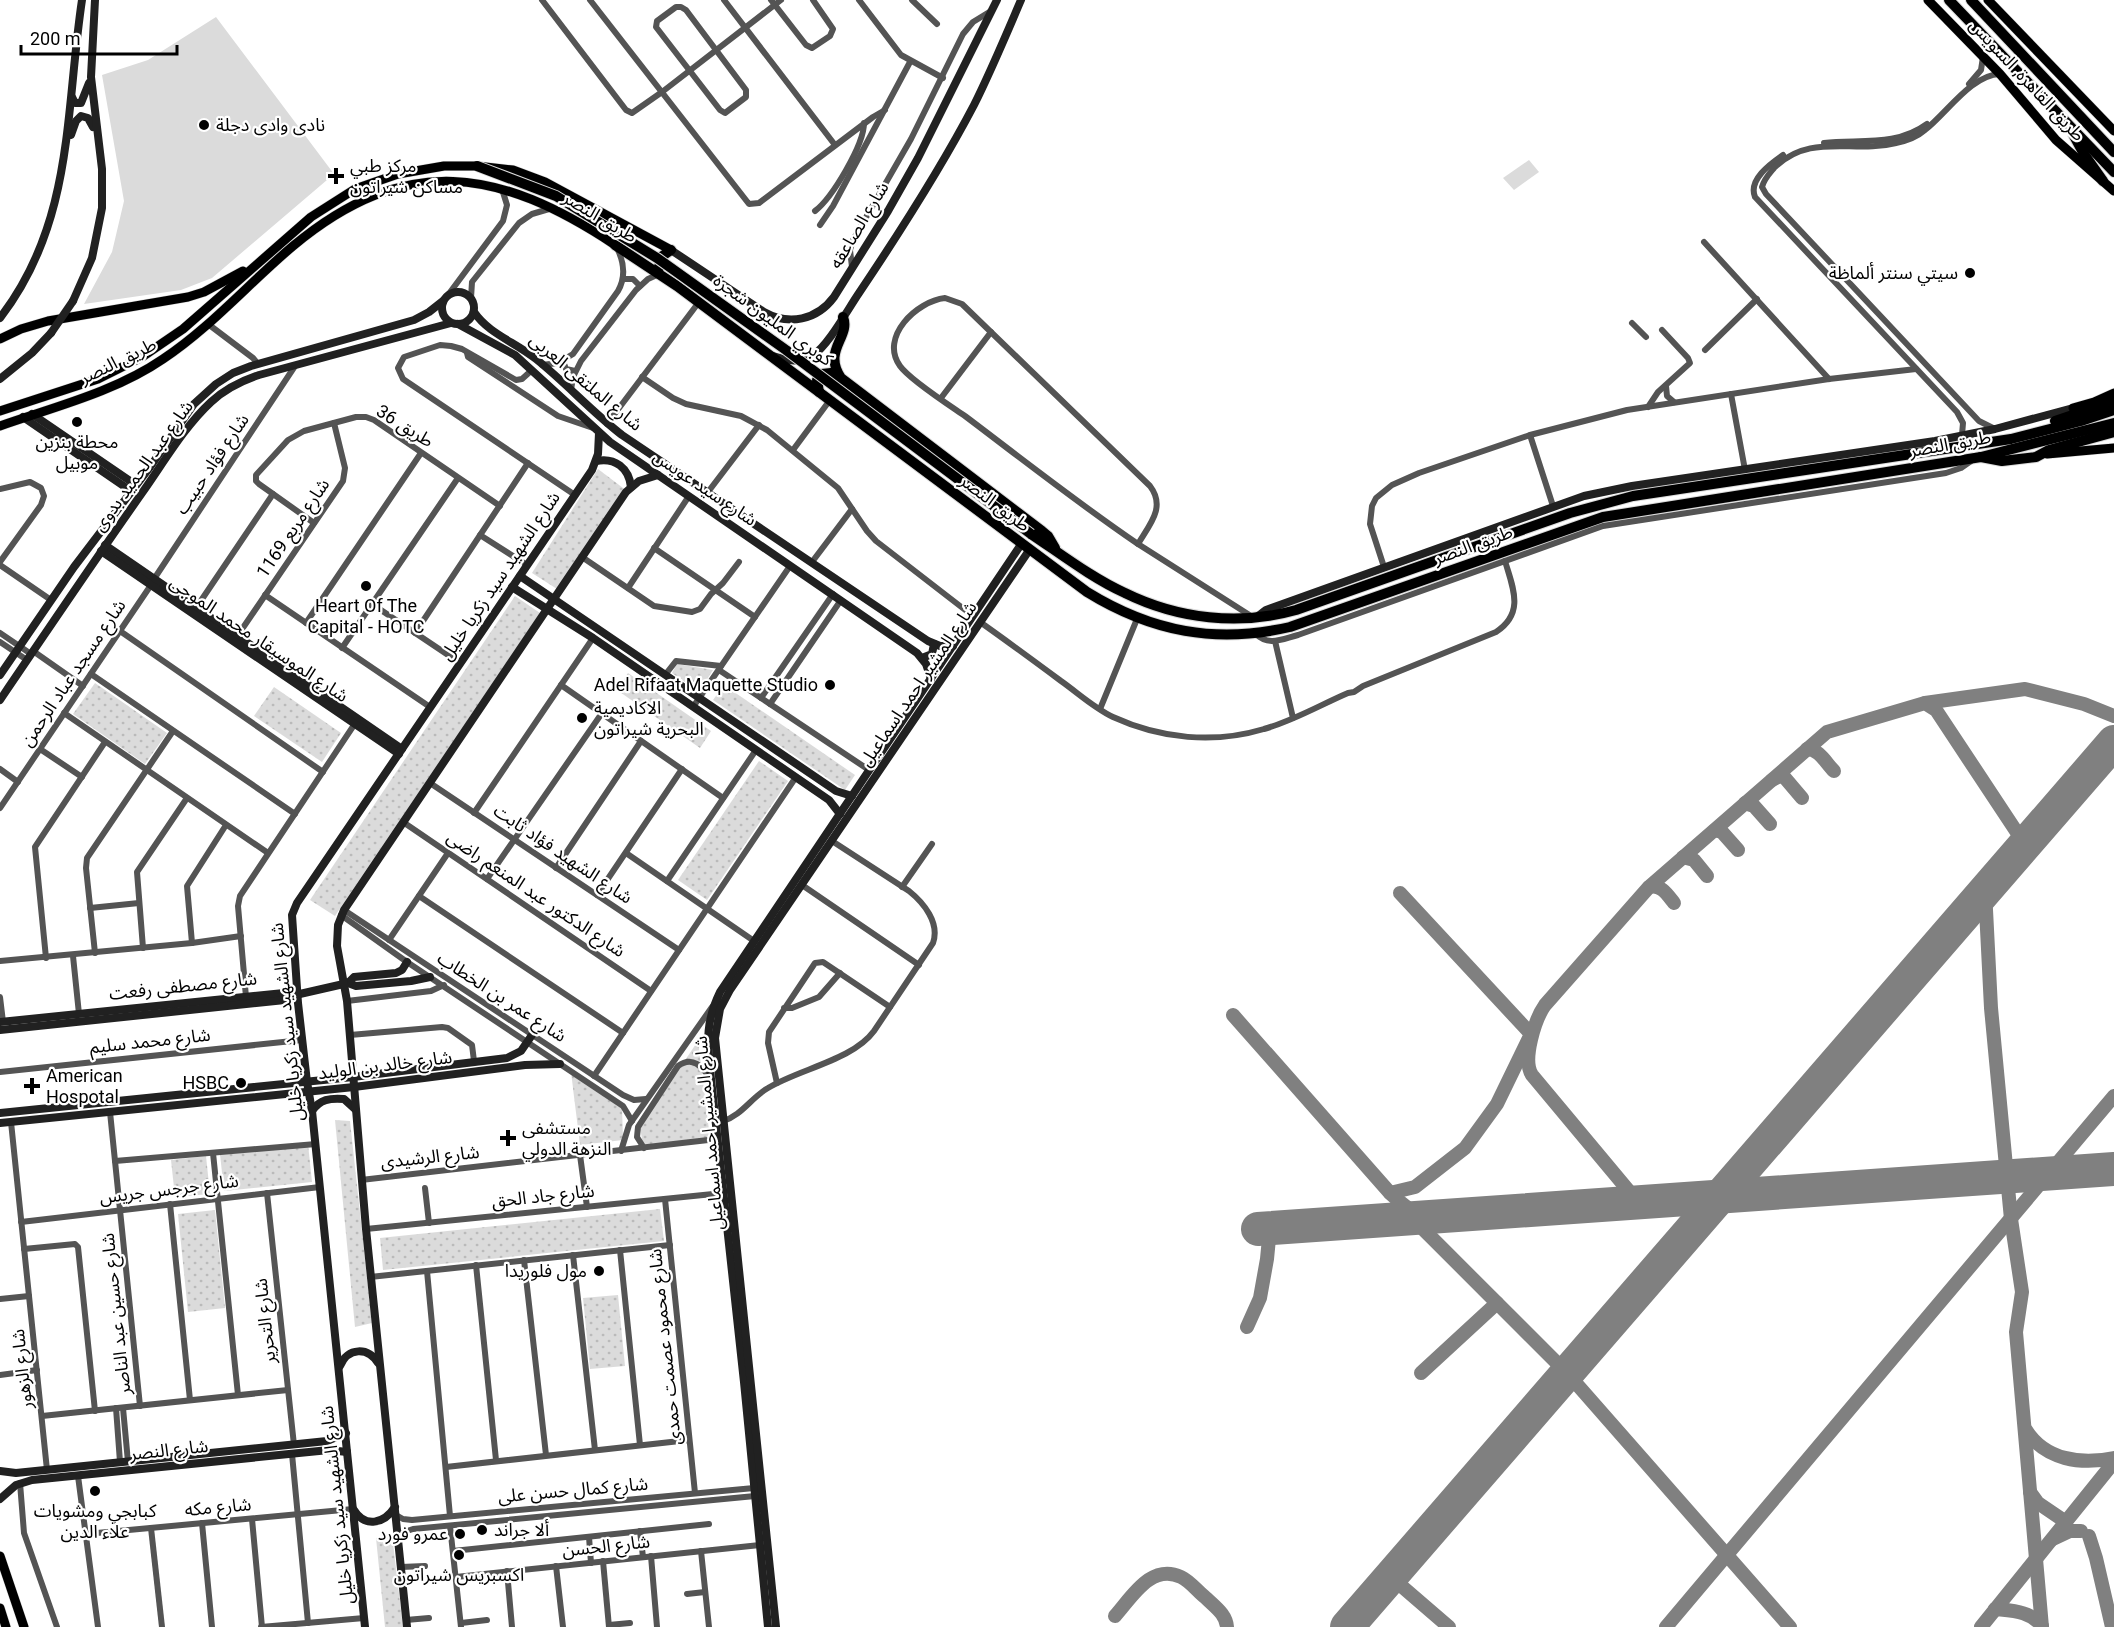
<svg xmlns="http://www.w3.org/2000/svg" width="2114" height="1627" font-family="Roboto,'Noto Sans Arabic',sans-serif">
<style>
.grass{fill:url(#grass-dots)}
.pitch{fill:#dbdbdb}
.lines{fill:none;stroke-linecap:round;stroke-linejoin:round}
.taxiway{stroke:#808080;stroke-width:14}
.runway{stroke:#808080;stroke-width:34}
.primary-casing{stroke:#dbdbdb;stroke-width:10}
.highway-casing{stroke:#dbdbdb;stroke-width:12}
.street{stroke:#545454;stroke-width:6}
.secondary{stroke:#212121;stroke-width:8}
.primary{stroke:#000;stroke-width:9}
.highway{stroke:#000;stroke-width:10}
.highway-bridge-casing{stroke:#dbdbdb;stroke-width:12;stroke-linecap:butt}
.secondary-bridge{stroke:#212121;stroke-width:8}
.highway-bridge{stroke:#000;stroke-width:10}
.poi-dot{fill:#000;stroke:#fff;stroke-width:2}
.labels{text-anchor:middle;stroke-width:4.5;stroke-linejoin:round;paint-order:stroke}
.street-label{font-size:18px;fill:#000;stroke:#fff}
.poi-label{font-size:18px;fill:#000;stroke:#fff;text-anchor:start}
</style>
<defs>
<pattern id="grass-dots" width="8" height="8" patternUnits="userSpaceOnUse" patternTransform="scale(1.5)"><rect width="8" height="8" fill="#dbdbdb"/><path d="M2 2h.1M6 6h.1" fill="none" stroke="#bababa" stroke-width="1.8" stroke-linecap="round"/></pattern>
</defs>
<rect width="100%" height="100%" fill="#fff"/>
<g class="grass">
<path d="M598,469L627,491L557,589L532,573Z"/>
<path d="M515,596L540,613L335,916L310,900Z"/>
<path d="M677,664L713,670L699,692L672,673Z"/>
<path d="M628,673L711,731L700,748L617,690Z"/>
<path d="M95,683L167,733L145,764L73,714Z"/>
<path d="M724,685L855,775L845,790L713,700Z"/>
<path d="M274,687L341,733L322,762L254,716Z"/>
<path d="M759,761L788,781L707,900L678,880Z"/>
<path d="M698,1041L710,1138L643,1145L640,1127Z"/>
<path d="M571,1072L622,1108L623,1140L580,1145Z"/>
<path d="M335,1120L350,1121L372,1323L355,1327Z"/>
<path d="M308,1144L312,1182L224,1191L220,1154Z"/>
<path d="M206,1156L210,1194L175,1197L171,1160Z"/>
<path d="M660,1209L664,1241L383,1270L380,1238Z"/>
<path d="M215,1210L225,1308L188,1312L178,1214Z"/>
<path d="M618,1295L625,1366L590,1369L583,1298Z"/>
<path d="M392,1535L403,1627H385L376,1538Z"/>
</g>
<g class="pitch">
<path d="M216,17L334,174L212,278L181,290L84,304L112,252L124,201L102,75L148,60Z"/>
<path d="M1529,160L1539,172L1514,190L1503,178Z"/>
</g>
<g class="lines">
<g class="taxiway">
<path d="M1925,703L2025,689L2084,704L2114,716"/>
<path d="M1807,749C1819,749 1826,763 1834,771"/>
<path d="M1772,780L1780,776L1785,778L1802,798"/>
<path d="M1745,803L1754,806L1770,824"/>
<path d="M1715,830L1722,832L1738,850"/>
<path d="M1683,857L1694,860L1707,876"/>
<path d="M1649,887C1661,884 1667,894 1674,903"/>
<path d="M1985,890L1991,1008L2011,1219L2022,1292L2016,1332L2042,1627"/>
<path d="M1233,1015L1390,1193C1403,1205 1412,1213 1429,1217"/>
<path d="M1390,1193L1415,1187L1465,1148L1497,1104L1531,1034L1400,893"/>
<path d="M1638,1202L1532,1075C1522,1060 1535,1019 1545,1005L1649,887L1827,732L1925,703L1936,710L2016,831"/>
<path d="M1406,1209L1412,1218L1567,1373L1790,1627"/>
<path d="M1247,1327L1260,1298L1267,1259L1270,1228"/>
<path d="M1421,1373L1497,1303"/>
<path d="M2026,1430C2045,1460 2081,1465 2114,1458"/>
<path d="M2030,1492L2038,1503L2066,1522"/>
<path d="M2089,1536L2096,1558L2112,1627"/>
<path d="M2053,1539L2070,1531H2081"/>
<path d="M1391,1577L1449,1627"/>
<path d="M1995,1609C2014,1611 2030,1611 2042,1626"/>
<path d="M1115,1616C1132,1597 1151,1563 1181,1577C1190,1581 1198,1592 1206,1598C1215,1607 1226,1614 1227,1627"/>
<path d="M1666,1627L2114,1096"/>
<path d="M1981,1627L2114,1462"/>
</g>
<g class="runway">
<path d="M1258,1229L2114,1169"/>
<path d="M1347,1627L2114,742"/>
</g>
<g class="primary-casing">
<g id="primary">
<path d="M1928,0L2000,74L2056,140L2114,191"/>
<path d="M1988,0L2114,131"/>
<path d="M0,339L21,329L48,321L188,297L204,292L243,271"/>
<path d="M2073,408L2094,402L2114,393"/>
<path d="M0,411L98,379L142,357L183,329L311,217L355,189L398,174L444,166H477L513,170L545,182L671,250"/>
<path d="M0,426C54,407 115,392 163,359C211,327 249,283 293,246C406,152 499,168 615,245"/>
<path d="M2047,454L2114,448"/>
<path d="M0,1556L24,1627"/>
<path d="M0,1608L6,1627"/>
</g>
</g>
<g class="highway-casing">
<g id="highway">
<path d="M1949,0L2114,172"/>
<path d="M1971,0L2114,152"/>
<path d="M2073,134L2084,154L2103,181"/>
<path d="M615,245L677,286L1087,592C1152,632 1216,644 1290,627L1603,517L1981,457L2114,423"/>
<path d="M659,268L661,257L671,250"/>
<path d="M843,317C851,337 822,350 841,378L1042,531L1048,536L1055,548"/>
<path d="M819,392L817,380L822,374L831,373L840,380"/>
<path d="M2055,421L2114,401"/>
<path d="M1981,457L2002,461L2036,457L2049,450L2114,432"/>
<path d="M1031,534C1061,554 1092,578 1125,593C1178,619 1239,626 1296,610L1570,513L1633,496L2011,439L2081,421L2114,410"/>
</g>
</g>
<g class="street">
<path d="M542,0L626,110L632,113L662,92L781,0"/>
<path d="M590,0L749,204L759,203L873,117L885,110"/>
<path d="M724,0L835,145"/>
<path d="M771,0L806,45L812,48L830,36L833,29L813,0"/>
<path d="M859,0L901,55L943,78"/>
<path d="M912,0L937,24"/>
<path d="M676,7H681L686,10L746,90V97L725,113L720,110L656,27L657,21Z"/>
<path d="M1969,84L1981,70L1983,57"/>
<path d="M1824,143C1859,139 1896,147 1927,124"/>
<path d="M1783,155C1770,164 1748,180 1755,197L1957,412L1963,423L1962,435"/>
<path d="M815,211C832,198 864,145 864,123"/>
<path d="M820,225L833,206L910,62"/>
<path d="M1704,242L1829,379"/>
<path d="M852,267L850,250L853,240L911,139L963,34L973,22L991,11"/>
<path d="M623,279H633L640,286"/>
<path d="M448,295L503,221L507,205L502,189"/>
<path d="M471,298L472,282L519,223L532,214L549,209"/>
<path d="M945,298L962,304L1150,486C1166,507 1150,524 1138,544C1079,504 1022,459 965,416C949,405 910,380 900,366C879,337 917,301 945,298Z"/>
<path d="M1632,323L1646,337"/>
<path d="M208,324L253,358L258,364"/>
<path d="M1705,350L1757,299"/>
<path d="M467,353L468,357L558,416L593,428"/>
<path d="M563,361L566,369L575,371"/>
<path d="M542,365L558,363L573,354L618,291C626,277 624,262 617,248"/>
<path d="M532,370L522,379L516,380L462,349L451,346L440,345L404,357L398,368L403,379L575,495"/>
<path d="M642,377L673,398L686,404L741,416L767,430L838,488L867,531L876,541L973,616"/>
<path d="M1666,386L1667,396L1674,402"/>
<path d="M571,390L573,377L581,361L636,290L648,279L659,274"/>
<path d="M1731,394L1745,470"/>
<path d="M941,398L991,332"/>
<path d="M1648,407L1658,392L1690,363L1688,358L1662,330"/>
<path d="M607,424L699,302"/>
<path d="M1995,429L1979,421L1766,194L1762,187C1764,179 1769,174 1774,168C1810,132 1853,154 1896,143C1906,141 1917,137 1925,130C1947,113 1971,75 2000,74"/>
<path d="M1530,435L1553,506"/>
<path d="M793,450L830,400"/>
<path d="M0,489L30,482L41,488L44,496L41,505L0,562"/>
<path d="M708,492L759,425"/>
<path d="M314,523L259,484L256,481V475L288,440L304,431L356,417H366L374,420L500,506"/>
<path d="M480,535L527,565"/>
<path d="M1138,544L1251,616"/>
<path d="M654,548L755,617"/>
<path d="M582,557L654,606L692,612L700,609L711,594L723,583L739,562"/>
<path d="M812,562L852,509"/>
<path d="M0,565L51,600"/>
<path d="M1384,567L1370,524L1372,506L1376,498L1392,485L1419,473L1530,435L1627,410L1829,379L1916,369"/>
<path d="M154,579L295,366"/>
<path d="M628,588L689,496"/>
<path d="M265,595L430,707"/>
<path d="M372,604L460,663"/>
<path d="M196,608L273,494"/>
<path d="M980,622C1007,641 1034,661 1061,681C1078,693 1094,708 1113,717C1161,739 1214,744 1264,729C1293,721 1320,705 1348,693L1354,692L1363,686L1496,632C1525,613 1513,588 1505,561"/>
<path d="M306,623L421,453"/>
<path d="M120,631L323,772"/>
<path d="M0,633L31,654"/>
<path d="M415,633L528,463"/>
<path d="M1255,633C1268,647 1282,639 1298,635L1603,526L1946,473L1961,468L1971,461"/>
<path d="M236,638L343,481L345,468L334,423"/>
<path d="M1275,641L1293,718"/>
<path d="M0,642L27,660"/>
<path d="M342,648L458,478"/>
<path d="M33,651L83,686"/>
<path d="M719,670L869,770"/>
<path d="M91,674L295,814"/>
<path d="M665,675L676,661L721,666"/>
<path d="M561,685L723,798"/>
<path d="M761,698L833,594"/>
<path d="M770,704L841,600"/>
<path d="M693,707L790,566"/>
<path d="M1100,709L1137,619"/>
<path d="M64,713L268,853"/>
<path d="M40,749L82,777"/>
<path d="M0,769L18,782"/>
<path d="M430,783L679,950"/>
<path d="M0,808L151,585"/>
<path d="M474,813L593,638"/>
<path d="M403,822L651,991"/>
<path d="M626,853L754,941"/>
<path d="M556,868L641,741"/>
<path d="M487,879L602,713"/>
<path d="M667,881L756,750"/>
<path d="M802,885L919,965"/>
<path d="M902,887L932,844"/>
<path d="M597,895L682,769"/>
<path d="M419,896L623,1033"/>
<path d="M90,908L139,903"/>
<path d="M344,910L623,1095L634,1100L646,1099"/>
<path d="M341,915L407,962L623,1106L632,1121"/>
<path d="M389,940L448,853"/>
<path d="M192,943L187,886L226,825"/>
<path d="M143,948L137,872L187,798"/>
<path d="M95,953L86,868L87,858L173,731"/>
<path d="M73,956L79,1014"/>
<path d="M46,958L35,847L105,742"/>
<path d="M0,961L192,943L241,936"/>
<path d="M0,997L3,1022"/>
<path d="M246,997L238,906L240,896L356,722"/>
<path d="M347,1001L431,991L444,985"/>
<path d="M784,1008H792L819,997L840,973"/>
<path d="M350,1035L442,1027L448,1028L472,1045L474,1061"/>
<path d="M0,1072L302,1040"/>
<path d="M594,1076L796,777"/>
<path d="M777,1083L768,1043L769,1032L815,963L823,962L890,1007"/>
<path d="M110,1112L140,1406"/>
<path d="M723,1121C741,1116 752,1097 768,1088C799,1069 853,1060 874,1031L933,943C940,923 924,903 909,891L832,841"/>
<path d="M11,1122L47,1470"/>
<path d="M644,1148L637,1137L638,1127L678,1066C693,1055 702,1067 711,1079"/>
<path d="M621,1151L629,1125L712,1007"/>
<path d="M213,1153L238,1395"/>
<path d="M580,1155L587,1207"/>
<path d="M115,1161L316,1144"/>
<path d="M361,1180L717,1139"/>
<path d="M425,1188L429,1223"/>
<path d="M267,1193L294,1445"/>
<path d="M665,1199L695,1493"/>
<path d="M170,1204L190,1400"/>
<path d="M21,1222L320,1187"/>
<path d="M366,1229L723,1193"/>
<path d="M24,1249L75,1244L78,1247L95,1411"/>
<path d="M620,1250L640,1445"/>
<path d="M573,1255L595,1450"/>
<path d="M524,1260L546,1455"/>
<path d="M476,1265L496,1460"/>
<path d="M427,1271L450,1516"/>
<path d="M370,1277L670,1245"/>
<path d="M0,1299L29,1296"/>
<path d="M0,1375L37,1370"/>
<path d="M116,1408L120,1462"/>
<path d="M123,1408L128,1462"/>
<path d="M42,1416L288,1390"/>
<path d="M292,1454L308,1623"/>
<path d="M446,1467L689,1440"/>
<path d="M78,1476L98,1627"/>
<path d="M20,1483L24,1533L57,1627"/>
<path d="M396,1515L403,1519L412,1520L754,1488"/>
<path d="M252,1519L262,1627"/>
<path d="M202,1523L212,1627"/>
<path d="M450,1526L461,1627"/>
<path d="M151,1528L162,1627"/>
<path d="M640,1531L643,1557"/>
<path d="M86,1534L353,1509"/>
<path d="M589,1537L591,1563"/>
<path d="M398,1538L404,1532L413,1529L755,1496"/>
<path d="M453,1551L709,1524"/>
<path d="M701,1551L709,1627"/>
<path d="M651,1556L657,1627"/>
<path d="M603,1561L609,1627"/>
<path d="M556,1566L563,1627"/>
<path d="M401,1567L425,1566"/>
<path d="M507,1571L512,1627"/>
<path d="M456,1577L760,1545"/>
<path d="M687,1594L705,1592"/>
<path d="M406,1620L429,1618"/>
<path d="M461,1623L487,1620"/>
<path d="M609,1625L630,1623"/>
<path d="M261,1627L364,1618"/>
</g>
<g class="secondary">
<path d="M72,97L75,103H81L89,83"/>
<path d="M71,135L76,121L81,116L88,118L93,127"/>
<path d="M671,250L764,312C789,326 817,320 834,297L888,211L918,158L997,0"/>
<circle cx="458" cy="308" r="16"/>
<path d="M73,301L92,258L102,208V169L91,77L95,0"/>
<path d="M474,312C489,334 515,342 536,359C566,383 592,412 622,435L928,641L940,646H953"/>
<path d="M0,318C74,222 65,113 82,0"/>
<path d="M458,324L515,355L610,442L917,653L926,664L931,679"/>
<path d="M773,356C787,360 800,364 813,355C828,346 848,309 859,293C900,232 940,170 974,105C991,71 1006,35 1021,0"/>
<path d="M0,379L32,353L51,333"/>
<path d="M32,414L136,485"/>
<path d="M23,417L131,491"/>
<path d="M596,461C615,457 629,468 631,487"/>
<path d="M105,545L402,749"/>
<path d="M101,551L399,754"/>
<path d="M520,576L836,791L852,796"/>
<path d="M512,587L593,638L829,800L840,814"/>
<path d="M1257,617L1266,610L1584,496L1632,486L1935,441L1995,429L2073,408"/>
<path d="M922,658L932,654L934,644"/>
<path d="M0,675L74,567L150,467L194,404L216,384L233,373L251,366L414,320L429,312L443,301"/>
<path d="M0,700C47,631 94,561 142,493C164,462 184,427 211,402C225,389 241,381 259,375L451,323"/>
<path d="M348,983L356,986L411,981L430,977"/>
<path d="M0,1022L284,993L291,996"/>
<path d="M0,1030L285,1000L291,996L348,983L354,977L396,973L402,970L407,962"/>
<path d="M312,1111C320,1099 330,1098 344,1099L355,1109"/>
<path d="M0,1113L353,1077L507,1058L521,1051L532,1035"/>
<path d="M0,1123L354,1087L525,1065L560,1064"/>
<path d="M340,1366C348,1347 368,1347 378,1363"/>
<path d="M0,1471L16,1473L327,1441L346,1433"/>
<path d="M0,1499L16,1485L32,1480L329,1450L347,1452"/>
<path d="M354,1510C365,1528 384,1524 395,1507"/>
<path d="M365,1627L312,1111L307,1082L298,1003L292,915L297,903L592,470L598,454L599,433"/>
<path d="M407,1627L366,1229L347,1001L337,946L338,925L344,910L626,492L639,481L658,475"/>
<path d="M768,1627L744,1382L711,1079C708,1044 704,1025 720,992L1022,543"/>
<path d="M776,1627L715,1038L720,1009L730,990L1030,549"/>
</g>
<use href="#primary" class="primary"/>
<use href="#highway" class="highway"/>
<g class="highway-bridge-casing">
<path id="highway-bridge" d="M477,166L556,196L657,258L786,350L1031,534"/>
</g>
<path class="secondary-bridge" d="M51,333L73,301"/>
<use href="#highway-bridge" class="highway-bridge"/>
</g>
<g class="poi-dot">
<circle cx="204" cy="125" r="6"/>
<path d="M333 167h6v6h6v6h-6v6h-6v-6h-6v-6h6z"/>
<circle cx="1970" cy="273" r="6"/>
<circle cx="77" cy="422" r="6"/>
<circle cx="366" cy="586" r="6"/>
<circle cx="830" cy="685" r="6"/>
<circle cx="582" cy="718" r="6"/>
<circle cx="241" cy="1083" r="6"/>
<path d="M29 1077h6v6h6v6h-6v6h-6v-6h-6v-6h6z"/>
<path d="M505 1129h6v6h6v6h-6v6h-6v-6h-6v-6h6z"/>
<circle cx="599" cy="1271" r="6"/>
<circle cx="95" cy="1491" r="6"/>
<circle cx="482" cy="1530" r="6"/>
<circle cx="460" cy="1534" r="6"/>
<circle cx="459" cy="1555" r="6"/>
</g>
<g class="labels">
<g class="street-label">
<text transform="translate(2027 80) rotate(47)" y="6">طريق القاهرة, السويس</text>
<text transform="translate(600 217) rotate(31)" y="6">طريق النصر</text>
<text transform="translate(859 225) rotate(-59)" y="6">شارع الصاعقه</text>
<text transform="translate(773 320) rotate(36)" y="6">كوبري المليون شجرة</text>
<text transform="translate(118 361) rotate(-26)" y="6">طريق النصر</text>
<text transform="translate(586 382) rotate(40)" y="6">شارع الملتقى العربى</text>
<text transform="translate(405 426) rotate(32)" y="6">طريق 36</text>
<text transform="translate(1950 444) rotate(-10)" y="6">طريق النصر</text>
<text transform="translate(212 464) rotate(-56)" y="6">شارع فؤاد حبيب</text>
<text transform="translate(143 466) rotate(-54)" y="6">شارع عبد الحميد بدوى</text>
<text transform="translate(705 488) rotate(34)" y="6">شارع سيد عويس</text>
<text transform="translate(995 503) rotate(37)" y="6">طريق النصر</text>
<text transform="translate(293 528) rotate(-56)" y="6">شارع مربع 1169</text>
<text transform="translate(1473 545) rotate(-20)" y="6">طريق النصر</text>
<text transform="translate(500 576) rotate(-56)" y="6">شارع الشهيد سيد زكريا خليل</text>
<text transform="translate(259 639) rotate(34)" y="6">شارع الموسيقار محمد الموجى</text>
<text transform="translate(73 673) rotate(-56)" y="6">شارع مسجد عباد الرحمن</text>
<text transform="translate(918 684) rotate(-56)" y="6">شارع المشير احمد اسماعيل</text>
<text transform="translate(563 854) rotate(34)" y="6">شارع الشهيد فؤاد ثابت</text>
<text transform="translate(536 894) rotate(34)" y="6">شارع الدكتور عبد المنعم راضى</text>
<text transform="translate(183 986) rotate(-6)" y="6">شارع مصطفى رفعت</text>
<text transform="translate(502 997) rotate(33)" y="6">شارع عمر بن الخطاب</text>
<text transform="translate(287 1022) rotate(-96)" y="6">شارع الشهيد سيد زكريا خليل</text>
<text transform="translate(150 1041) rotate(-6)" y="6">شارع محمد سليم</text>
<text transform="translate(385 1065) rotate(-7)" y="6">شارع خالد بن الوليد</text>
<text transform="translate(709 1133) rotate(-95)" y="6">شارع المشير احمد اسماعيل</text>
<text transform="translate(430 1157) rotate(-6)" y="6">شارع الرشيدى</text>
<text transform="translate(169 1189) rotate(-7)" y="6">شارع جرجس جريس</text>
<text transform="translate(543 1196) rotate(-6)" y="6">شارع جاد الحق</text>
<text transform="translate(116 1314) rotate(-96)" y="6">شارع حسين عبد الناصر</text>
<text transform="translate(265 1321) rotate(-96)" y="6">شارع التحرير</text>
<text transform="translate(665 1347) rotate(-96)" y="6">شارع محمود عصمت حمدى</text>
<text transform="translate(22 1369) rotate(-96)" y="6">شارع الزهور</text>
<text transform="translate(169 1450) rotate(-6)" y="6">شارع النصر</text>
<text transform="translate(573 1490) rotate(-5)" y="6">شارع كمال حسن على</text>
<text transform="translate(337 1505) rotate(-96)" y="6">شارع الشهيد سيد زكريا خليل</text>
<text transform="translate(218 1507) rotate(-5)" y="6">شارع مكه</text>
<text transform="translate(606 1546) rotate(-6)" y="6">شارع الحسن</text>
</g>
<g class="poi-label">
<text x="216" y="131">نادى وادى دجلة</text>
<text x="350" y="172">مركز طبي<tspan x="350" dy="21">مساكن شيراتون</tspan></text>
<text x="1958" y="279" text-anchor="end">سيتي سنتر ألماظة</text>
<text x="77" y="448" text-anchor="middle">محطة بنزين<tspan x="77" dy="21">موبيل</tspan></text>
<text x="366" y="612" text-anchor="middle">Heart Of The<tspan x="366" dy="21">Capital - HOTC</tspan></text>
<text x="818" y="691" text-anchor="end">Adel Rifaat Maquette Studio</text>
<text x="594" y="714">الاكاديمية<tspan x="594" dy="21">البحرية شيراتون</tspan></text>
<text x="46" y="1082">American<tspan x="46" dy="21">Hospotal</tspan></text>
<text x="229" y="1089" text-anchor="end">HSBC</text>
<text x="522" y="1134">مستشفى<tspan x="522" dy="21">النزهة الدولي</tspan></text>
<text x="587" y="1277" text-anchor="end">مول فلوريدا</text>
<text x="95" y="1517" text-anchor="middle">كبابجي ومشويات<tspan x="95" dy="21">علاء الدين</tspan></text>
<text x="494" y="1536">ألا جراند</text>
<text x="448" y="1540" text-anchor="end">عمرو فورد</text>
<text x="459" y="1581" text-anchor="middle">اكسبريس شيراتون</text>
</g>
</g>
<path d="M21 45v9h156v-9" fill="none" stroke="#000000" stroke-width="3"/>
<text x="30" y="45" font-size="18" fill="#000000" stroke="#ffffff" stroke-width="4.5" paint-order="stroke">200 m</text>
</svg>
